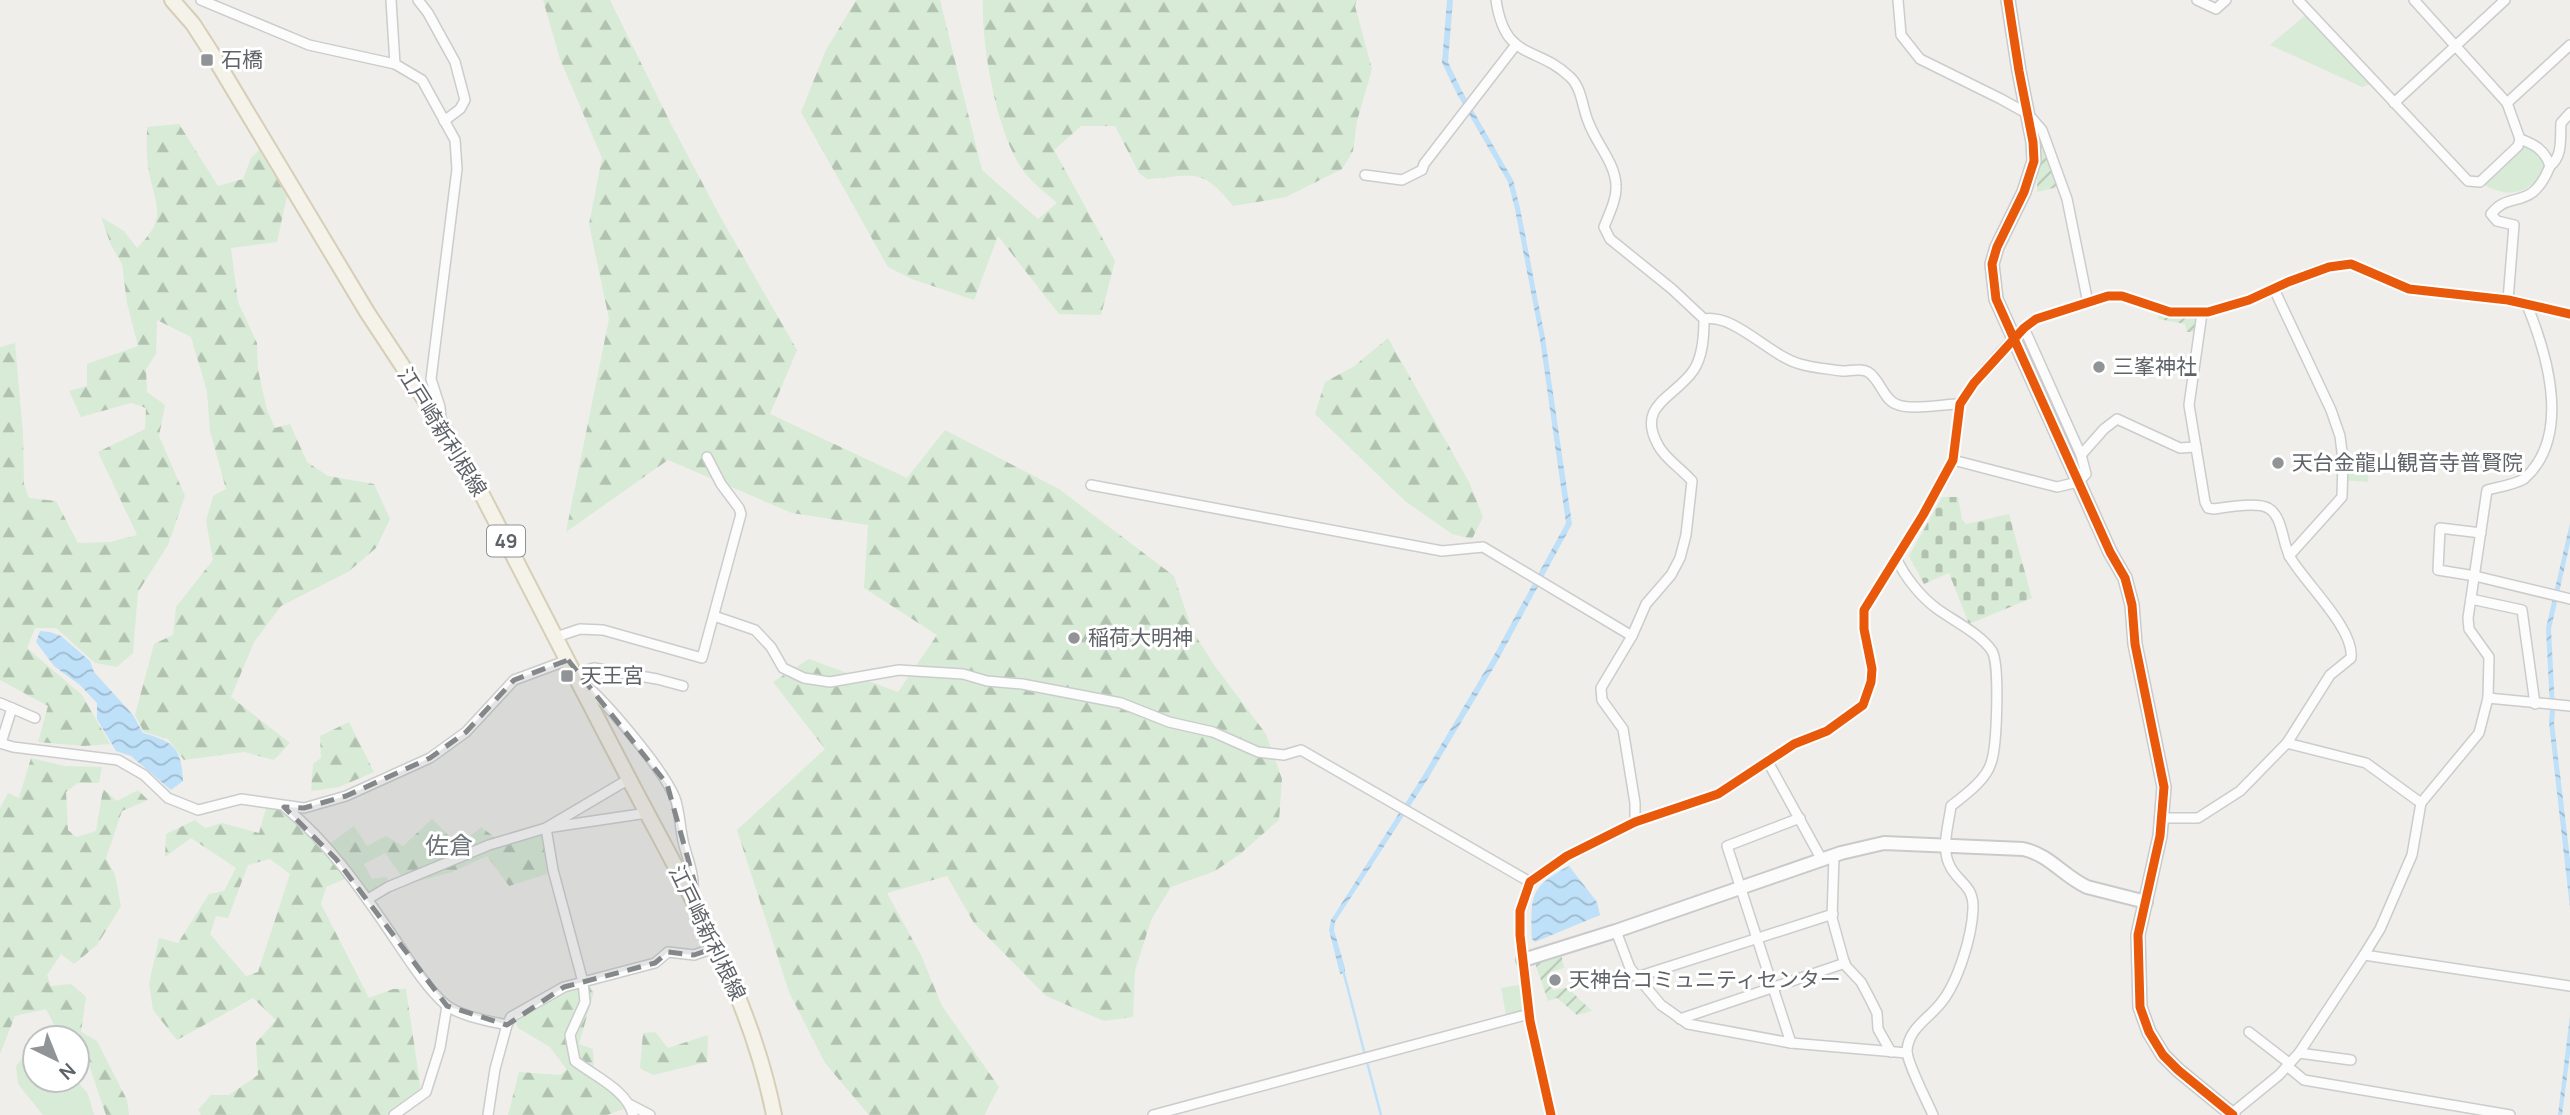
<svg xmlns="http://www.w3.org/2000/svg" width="2570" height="1115" font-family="Manrope,'Noto Sans JP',sans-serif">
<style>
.green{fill:#d8ebd6}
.forest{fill:url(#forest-firs);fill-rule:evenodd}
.cemetery{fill:url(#cemetery-stones)}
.garden{fill:url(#garden-furrows)}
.water{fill:url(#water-waves)}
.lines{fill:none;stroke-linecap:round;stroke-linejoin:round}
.stream{stroke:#bfe0f9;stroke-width:2.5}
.street-casing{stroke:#cbcccc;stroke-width:12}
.secondary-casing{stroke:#cacacb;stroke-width:16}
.primary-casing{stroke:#d7ceb8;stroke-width:18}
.street{stroke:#fdfcfc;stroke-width:9}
.secondary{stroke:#fdfcfc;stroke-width:12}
.primary{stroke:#f4f2e9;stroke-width:14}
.street-bridge-casing{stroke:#cbcccc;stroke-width:12;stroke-linecap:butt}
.street-bridge{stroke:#fdfcfc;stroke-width:9}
.cycleway-casing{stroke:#fff;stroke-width:13}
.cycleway{stroke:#e8590c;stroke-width:9}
.marked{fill:#84888a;fill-opacity:0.2;stroke:#84888a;stroke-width:5;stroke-dasharray:14 9;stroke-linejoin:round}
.poi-dot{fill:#919496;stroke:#fff;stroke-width:2.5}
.labels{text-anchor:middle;stroke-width:6;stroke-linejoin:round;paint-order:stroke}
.shield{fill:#fff;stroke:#8f9295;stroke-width:2}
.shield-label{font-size:19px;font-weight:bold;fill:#5f6368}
.poi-label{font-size:21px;fill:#5f6368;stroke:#fff;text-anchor:start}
.street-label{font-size:21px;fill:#5f6368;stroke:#fff}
.quarter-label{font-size:24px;fill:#70757a;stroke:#fff}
</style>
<defs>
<pattern id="forest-firs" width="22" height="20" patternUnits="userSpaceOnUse" patternTransform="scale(1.75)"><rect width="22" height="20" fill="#d8ebd6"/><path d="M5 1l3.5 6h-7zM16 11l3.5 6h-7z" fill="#b2c2b1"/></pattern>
<pattern id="cemetery-stones" width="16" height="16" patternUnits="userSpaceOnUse" patternTransform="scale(1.75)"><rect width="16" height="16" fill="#d8ebd6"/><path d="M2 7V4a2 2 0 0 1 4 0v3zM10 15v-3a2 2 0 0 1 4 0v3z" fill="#b2c2b1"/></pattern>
<pattern id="garden-furrows" width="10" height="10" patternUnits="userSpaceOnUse" patternTransform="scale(1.75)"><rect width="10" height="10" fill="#d8ebd6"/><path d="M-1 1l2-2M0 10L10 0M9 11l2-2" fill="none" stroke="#b2c2b1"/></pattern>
<pattern id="water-waves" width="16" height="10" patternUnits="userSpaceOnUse" patternTransform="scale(1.75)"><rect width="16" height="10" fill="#bfe0f9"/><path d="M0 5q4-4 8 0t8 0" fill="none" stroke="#9eb9cd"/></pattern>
</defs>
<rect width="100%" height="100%" fill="#efeeea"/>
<g class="green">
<path d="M2309,12L2375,82L2362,87L2270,45Z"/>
<path d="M2527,145L2533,147L2546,162V173C2524,193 2512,199 2484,185Z"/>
<path d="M2343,460L2369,462L2368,482L2343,480Z"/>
<path d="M1525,984L1529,1014L1507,1020L1501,988Z"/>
<path d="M30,1049H35V1080H76L88,1094L94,1115H43L18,1084L16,1066Z"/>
</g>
<g class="forest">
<path d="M543,0H610L672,126L721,218L797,350L770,414L907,478L945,430L1059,489L1174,576L1192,630L1214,665L1266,734L1282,779L1279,820L1240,854L1215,871L1171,887L1151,920L1135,971L1133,1017L1104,1021L1046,996L974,923L947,876L887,893L921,955L942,1006L999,1087L984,1115H869L825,1063L789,992L737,830L825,749L773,682L809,659L898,692L937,635L864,588L868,525L792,513L668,460L566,532L609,319L589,224L602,158L560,59Z"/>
<path d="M856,0H940L982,170L1038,219L1057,203C1046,193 1034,184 1025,173C997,137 981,45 983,0H1357L1355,6L1372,69L1357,121L1353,151L1342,169L1286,197L1233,206C1202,166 1193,176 1147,179L1139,173L1115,126H1081L1054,150L1115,261L1101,315L1059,314L998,236L974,300L912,279L888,267L801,112L826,50Z"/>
<path d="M179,124L218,186L243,179L251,158L259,150L287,196L277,242L231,248L238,302L257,343L258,370L267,410L275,428L290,424L307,462L328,476L374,484L390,519L376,548L348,572L281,606L254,642L231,697L290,743L274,760L244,752L184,760L168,739L144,732L135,715L154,644L173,635L176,607L213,560L206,521L213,496L226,489L210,431L207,391L191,337L157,320L156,354L146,369L147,392L165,405L159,436L185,496L168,545L138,592L133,653L117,667L95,663L56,628H35L27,648L82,695L110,744L84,746L38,742L48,706L0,680V347L15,343L23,434L24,484L29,498L56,501L78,543L110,542L137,535L98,452L145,429L146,408L131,403L81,417L69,391L87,386V364L138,346L127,303L122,264L111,245L101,217L124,231L137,248C170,216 154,205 148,166C146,154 147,140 147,127Z"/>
<path d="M1388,338L1469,482L1483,517L1472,539L1452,534L1405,501L1315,414L1325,382L1353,367Z"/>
<path d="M349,722L374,772L339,787L311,791L313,764L321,758L320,736Z"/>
<path d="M31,758L65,766L102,767L99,783H78L66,792L68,830L76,837L96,831L103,789L117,801L138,790L148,800L122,811L106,858L115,875L121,906L97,945L74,964L61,954L47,975L51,986L71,984L86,997L81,1032L97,1041L127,1100L129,1115H106L89,1065L77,1055V1038H61L46,1009L15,1016L0,1054V808L8,793L19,798Z"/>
<path d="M267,805C296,808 311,823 329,844L354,826L367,846L386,836L403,846L432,819L459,846L481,827L505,845L543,828L547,874L509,886L487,856L452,872L407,884L385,853L364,864L372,879L386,877L393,890L367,895L354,875L326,887L321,904L369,998L393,989H406L421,1091L393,1109L389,1115H201L198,1110L211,1095H229L258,1075L256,1043L276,1020L253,998L177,1040L153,1010L149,984L159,938L178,943L209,894L224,891L236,868L191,838L165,857L166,834L195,820L205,828L222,823L259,833ZM270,859L290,874L258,972L246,976L210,934L216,916L228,918L248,865Z"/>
<path d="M589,986L594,992L579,1044L593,1049L594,1080L616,1097L624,1109L607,1115H508L519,1072L560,1075L567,1070L550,1047L518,1028L514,1019L567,989Z"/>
<path d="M655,1032L668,1048L708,1035L707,1062L653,1075L640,1068L643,1033Z"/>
</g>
<path class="cemetery" d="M1942,497H1958L1962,519L1966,524L2009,514L2032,598L1969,624L1949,573L1924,584L1909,556Z"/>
<g class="garden">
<path d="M2038,136L2045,139L2062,186L2037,192Z"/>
<path d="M2160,308L2202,313L2199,332H2187L2185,324L2158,319Z"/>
<path d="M1560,948L1564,968L1550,972L1553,990L1571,987L1572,992L1592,1011L1577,1015L1557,998L1548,1001L1533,957Z"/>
</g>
<g class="water">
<path d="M1447,0H1453L1448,62L1462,91L1513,180L1520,208L1545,338L1572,524L1497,662L1427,780L1335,922L1334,930L1345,968V973L1340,974L1329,930L1331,920L1422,777L1492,659L1566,523L1540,339L1515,209L1508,182L1457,94L1442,63Z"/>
<path d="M2570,523V543L2551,629L2555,710L2554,723L2570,859V908L2549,722L2550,709L2546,628Z"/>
<path d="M40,631L50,632L61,636L90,661L94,672L133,715L143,733C174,742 181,747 183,781L171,790L131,756L116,751L97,719V703L80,685L54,666L36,642Z"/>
<path d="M1569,866L1597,902L1600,915L1535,942L1532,939C1531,896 1529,887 1569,866Z"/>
<path d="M2570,1015V1054L2562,1115H2558Z"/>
</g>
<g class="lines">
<g class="stream">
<path d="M1343,970L1365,1055"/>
<path d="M1367,1062L1381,1115"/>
</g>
<g class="street-casing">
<g id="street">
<path d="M201,0L309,45L395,64L422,80L455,140L457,169L431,379L440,407L441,421"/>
<path d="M391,0L395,64"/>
<path d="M418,0L428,13L455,62L465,100L460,109L444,121"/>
<path d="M1496,0C1505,62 1537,45 1570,77C1582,88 1582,107 1588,121C1595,142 1615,162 1616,185C1617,199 1609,214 1604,227L1610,239L1672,289L1704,319C1704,336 1703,357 1693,371C1674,398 1636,405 1658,445C1665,459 1682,469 1692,481L1686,535L1680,558L1671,575L1646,604L1632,636L1601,688L1602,700L1623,729L1635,803V822"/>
<path d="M1898,0L1901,35L1920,59L2001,99L2028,114L2042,130L2067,199L2088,303"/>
<path d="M2197,0L2216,9L2226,0"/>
<path d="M2298,0L2468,181L2480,182L2518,146L2520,139L2507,103L2414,0"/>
<path d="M2394,103L2505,0"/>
<path d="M2507,103L2570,45"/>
<path d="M2520,139C2534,144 2545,150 2550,166"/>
<path d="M1365,175L1402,180L1422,170L1424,164L1515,46"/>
<path d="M2274,289L2331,410L2340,436L2343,460L2342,497L2289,556"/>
<path d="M2508,300L2514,225L2497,221L2491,214C2510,189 2531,213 2550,166C2563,156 2560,139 2561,123L2570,113"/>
<path d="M1704,319C1736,314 1768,355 1800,364C1813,368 1829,369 1842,371C1851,371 1861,368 1868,372C1880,379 1883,399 1896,404C1910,411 1943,404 1960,404"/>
<path d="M2081,455L2104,429L2117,419L2180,448L2196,447"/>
<path d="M1953,460L2057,487L2078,482L2086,474L2081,455L2024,328L2036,319L2108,296H2122L2170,312H2208L2249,300L2288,282L2329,267L2351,264L2409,289L2508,300L2570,314"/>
<path d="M1091,485L1442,551L1483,547L1632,636"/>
<path d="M2481,533L2440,528L2438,570L2475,576L2570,599"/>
<path d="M1896,558C1905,577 1920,596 1936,608C1952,620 1981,634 1992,651C2000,664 1997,747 1991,763C1986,780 1965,795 1951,806C1949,823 1941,847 1949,864C1957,883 1974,884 1973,909C1972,936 1958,983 1940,1004C1928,1019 1908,1029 1907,1051C1907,1063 1927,1101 1933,1115"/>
<path d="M2471,599L2522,610L2535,704"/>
<path d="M714,616L755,630L771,647L783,668L804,678L830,682L899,670L963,674L987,681L1022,684L1121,703L1169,722L1213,732L1258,752L1284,755L1301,750L1530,882"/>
<path d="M556,637L580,629L603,630L702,658L741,514L739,508L721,484L707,457"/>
<path d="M575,674L594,668L657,679L683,686"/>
<path d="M581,681C606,701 663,769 675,798C680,812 680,830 684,845C689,863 696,879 692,897"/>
<path d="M2488,698L2570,706"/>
<path d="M0,703L35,718"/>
<path d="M0,743L13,747L118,760L144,775L168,798L198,810L241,799L304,808L346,796L430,758L466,732L514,680L568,660"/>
<path d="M1,743L12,708"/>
<path d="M2287,743L2366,763L2421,803"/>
<path d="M1768,762L1822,860"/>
<path d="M286,808C328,842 360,888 390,932C405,954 426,988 446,1005C460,1016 489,1021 507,1025L511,1017L564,987L583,982L585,1002L570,1035L575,1061C594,1076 627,1090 633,1115"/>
<path d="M647,813L546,828L553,870L583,982L655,963L668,952L694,955L717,947"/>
<path d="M2163,818H2198L2240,791L2287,743L2330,675L2351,658C2355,629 2304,582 2290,557C2282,543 2283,516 2268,508C2258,502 2226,507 2214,509L2208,508L2205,502L2189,405L2202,313"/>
<path d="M1834,856L1832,918L1845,965L1861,982L1869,997L1877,1013L1878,1029L1891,1052"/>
<path d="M368,899L388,887L489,845L546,828L629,779"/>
<path d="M1616,931L1630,968L1661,1005L1688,1024L1791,1043L1907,1053"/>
<path d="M2364,955L2570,986"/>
<path d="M1637,977L1833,914"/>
<path d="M1680,1019L1845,963"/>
<path d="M2249,1032L2289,1063"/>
<path d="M1791,1043L1727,846L1800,818"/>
<path d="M2299,1053L2351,1060"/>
<path d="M2287,1066L2304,1080L2510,1115"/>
<path d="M631,1105L650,1115"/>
<path d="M394,1115L426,1092L440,1048L447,1006"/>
<path d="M488,1115L495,1069L507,1025"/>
<path d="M1153,1115L1529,1014"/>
<path d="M1551,1115L1530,1021L1520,935V911L1530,882L1567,856L1635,822L1718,794L1794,744L1827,731L1863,705L1871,682L1872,669L1864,629V610L1923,515L1953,460L1960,404L1974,383L2001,352"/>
<path d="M2230,1115L2279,1075L2299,1053L2364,955L2380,929L2412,855L2421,803L2479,733L2488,698L2489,657L2469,629L2468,618L2487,490C2499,487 2513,485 2524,479C2570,438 2550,361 2527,305"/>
</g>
</g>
<g class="secondary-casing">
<g id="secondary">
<path d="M2008,0L2019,71L2033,142L2034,161L2024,192L1997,247L1992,264L1996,299L2110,552L2125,578L2132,605L2135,644L2164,787L2160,836L2138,935L2140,1007L2149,1032L2163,1055L2178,1070L2233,1115"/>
<path d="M1523,960L1616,931L1841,853L1884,843L2023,849C2050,855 2063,876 2087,887L2146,902"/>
</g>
</g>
<g class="primary-casing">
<path id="primary" d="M172,0L193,24L211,52L367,312L442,426L475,481C526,580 577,680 629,779C686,888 750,993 774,1115"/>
</g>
<use href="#street" class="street"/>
<use href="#secondary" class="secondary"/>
<use href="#primary" class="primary"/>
<g class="street-bridge-casing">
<path id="street-bridge" d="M2001,352L2024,328"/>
</g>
<use href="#street-bridge" class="street-bridge"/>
<g class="cycleway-casing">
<g id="cycleway">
<path d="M2008,0L2019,71L2033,142L2034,161L2024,192L1997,247L1992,264L1996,299L2110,552L2125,578L2132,605L2135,644L2164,787L2160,836L2138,935L2140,1007L2149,1032L2163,1055L2178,1070L2233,1115"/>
<path d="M1551,1115L1530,1021L1520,935V911L1530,882L1567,856L1635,822L1718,794L1794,744L1827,731L1863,705L1871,682L1872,669L1864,629V610L1923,515L1953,460L1960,404L1974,383L2024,328L2036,319L2108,296H2122L2170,312H2208L2249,300L2288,282L2329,267L2351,264L2409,289L2508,300L2570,314"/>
</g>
</g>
<use href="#cycleway" class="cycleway"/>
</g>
<path class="marked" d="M568,660L667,784L695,884L692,898L717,947L694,955L668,952L655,963L564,987L507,1025L447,1006L336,859L284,807L304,808L346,796L430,758L466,732L514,680Z"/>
<g class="poi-dot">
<rect x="200" y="53" width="14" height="14" rx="3.5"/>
<circle cx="2099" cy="367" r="7"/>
<circle cx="2278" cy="463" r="7"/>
<circle cx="1074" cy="638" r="7"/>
<rect x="560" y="669" width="14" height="14" rx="3.5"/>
<circle cx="1555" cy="980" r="7"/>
</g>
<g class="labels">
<rect class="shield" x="487" y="525.5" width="38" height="31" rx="5"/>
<g class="shield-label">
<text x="506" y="548">49</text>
</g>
<g class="poi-label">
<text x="221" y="67">石橋</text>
<text x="2113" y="374">三峯神社</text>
<text x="2292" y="470">天台金龍山観音寺普賢院</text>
<text x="1088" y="645">稲荷大明神</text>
<text x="581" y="683">天王宮</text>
<text x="1569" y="987">天神台コミュニティセンター</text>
</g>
<g class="street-label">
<text transform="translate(442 432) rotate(58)" y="7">江戸崎新利根線</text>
<text transform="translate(707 933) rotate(64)" y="7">江戸崎新利根線</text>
</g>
<g class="quarter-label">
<text x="449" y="854">佐倉</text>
</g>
</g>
<g transform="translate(56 1059) rotate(137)"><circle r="33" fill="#ffffff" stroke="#bfc1c3" stroke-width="2"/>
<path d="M0-5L12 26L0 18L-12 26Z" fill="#919496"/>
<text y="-10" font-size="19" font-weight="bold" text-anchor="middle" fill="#5f6368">N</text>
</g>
</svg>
